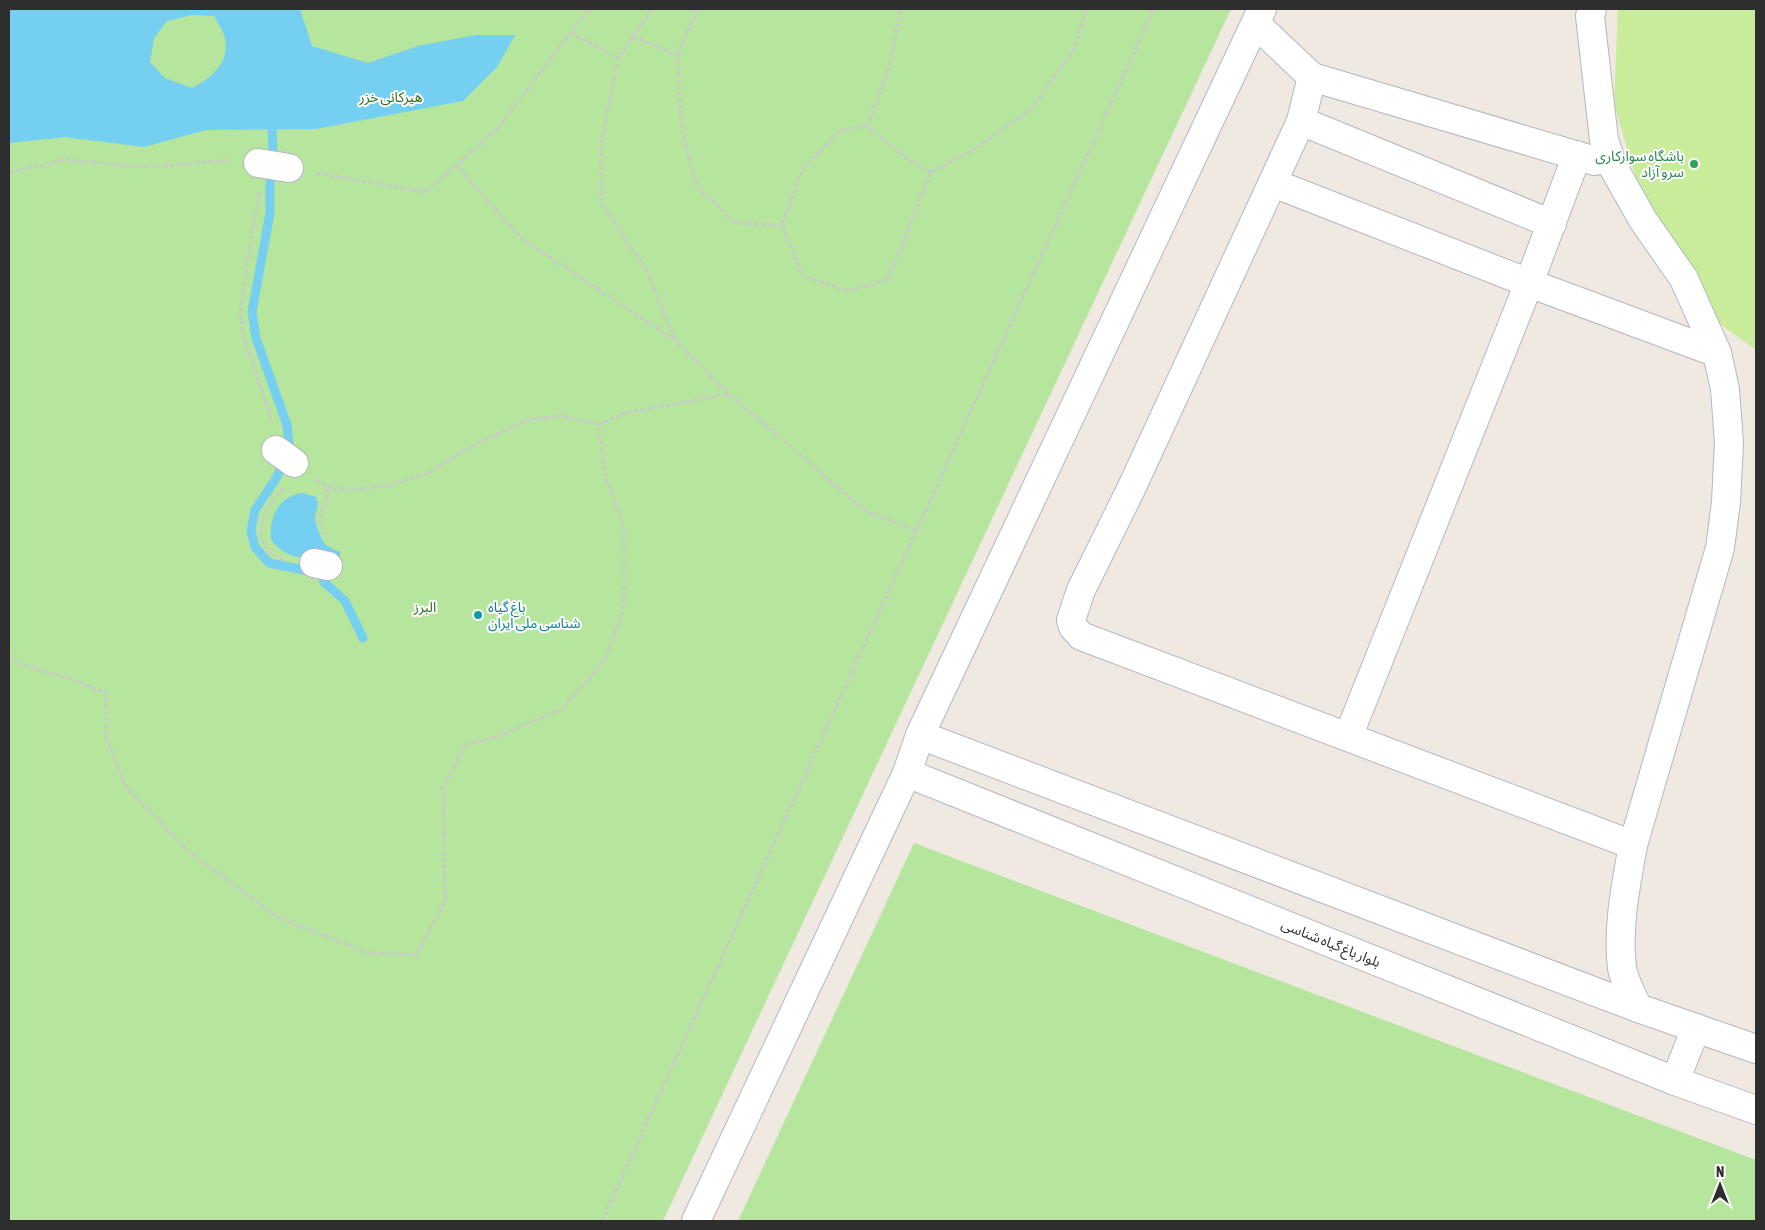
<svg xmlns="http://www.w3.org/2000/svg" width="1765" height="1230" font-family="'Asap Condensed','Noto Sans Arabic',sans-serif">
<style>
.green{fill:#b6e59e}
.pitch{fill:#c9ec9a}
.water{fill:#75cff0;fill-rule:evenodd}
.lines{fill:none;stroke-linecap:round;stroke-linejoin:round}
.stream{stroke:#75cff0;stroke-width:9}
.minor-casing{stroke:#b4b7c1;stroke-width:30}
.path{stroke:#c9c9c9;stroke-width:3;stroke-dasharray:4 2.5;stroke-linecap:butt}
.minor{stroke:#fff;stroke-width:28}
.leisure-dot{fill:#2e9e5b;stroke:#fff;stroke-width:2}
.culture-dot{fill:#0f9aa8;stroke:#fff;stroke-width:2}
.labels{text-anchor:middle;stroke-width:4;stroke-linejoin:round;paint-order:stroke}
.park-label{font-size:14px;fill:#2c6e1b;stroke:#fff}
.leisure-label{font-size:14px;fill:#27864d;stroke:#fff;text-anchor:end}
.culture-label{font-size:14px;fill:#0d838f;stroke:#fff;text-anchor:start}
.street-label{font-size:14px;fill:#2e2e2e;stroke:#fff}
</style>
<rect width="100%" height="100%" fill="#efe9e1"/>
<g class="green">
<path d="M9,9H1231L663,1221H9Z"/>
<path d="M914,843L1756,1160V1221H738Z"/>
</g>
<path class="pitch" d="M1618,9H1756V350L1720,324L1649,223L1614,104Z"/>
<g class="water">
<path d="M9,9H300L312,46L368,63L418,46L476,35H515L497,67L463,101L316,129L206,130L144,147L65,137L9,143ZM192,15L214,16C217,22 223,30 225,38C230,62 212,78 192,88L165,78L150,62L154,38L167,21Z"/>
<path d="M302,493L316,497C320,506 317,508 315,516C314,521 322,542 326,545C330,548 336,550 340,552V559L335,561C309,557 290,563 271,540C269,517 278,497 302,493Z"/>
</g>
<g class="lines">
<g class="stream">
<path d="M272,129L273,150L270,185V213L252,312L256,338L287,425L289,446L277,477L255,510L251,531L255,547L269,563L304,570L314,568"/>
<path d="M320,568L324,582L345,601L363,638"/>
</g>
<g class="minor-casing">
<g id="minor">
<path d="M1592,9L1590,16L1604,140L1613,167L1643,220L1684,279L1717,353L1725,389L1729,443L1726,502L1720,548L1633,845C1626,885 1617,927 1622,968C1624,981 1633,996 1638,1008"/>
<path d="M1256,24L1312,77L1595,161"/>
<path d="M1312,77L1301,121L1131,489L1081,590L1071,620L1073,627L1081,636L1633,845"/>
<path d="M1301,121L1552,224"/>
<path d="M258,163L289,168"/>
<path d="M1273,183L1529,283L1717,353"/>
<path d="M276,450L294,463"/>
<path d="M314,563L328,566"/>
<path d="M920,735L1638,1008L1756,1049"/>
<path d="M1348,737L1529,283L1577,155"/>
<path d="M907,773L1675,1081L1756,1110"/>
<path d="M1675,1081L1696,1028"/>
<path d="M696,1221L907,773L920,735L1262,9"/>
</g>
</g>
<g class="path">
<path d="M652,9L618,58L601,143V203L648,273L675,340"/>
<path d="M571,33L618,58"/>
<path d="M633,37L677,55L682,130L696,185L735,223L782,225"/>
<path d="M677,55L698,9"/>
<path d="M867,126L888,72L901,9"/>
<path d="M456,165L522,239L675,340L728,393"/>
<path d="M9,172L65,160L150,167L231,160"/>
<path d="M931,172L905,157L867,126L841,130L803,168L782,225L803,276L848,291L888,280L931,172L978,147L1031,109L1074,49L1087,9"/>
<path d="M317,173L426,192L498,128L589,9"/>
<path d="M260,192L252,231L240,314L246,345L272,421"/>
<path d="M316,480L334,489H361L393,484L429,473L455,456L484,440L530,419L560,416L599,424"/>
<path d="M283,488C269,502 252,529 266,548C270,554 279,558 286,561"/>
<path d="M326,535L319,521L320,516L327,496L328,487"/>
<path d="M9,654L20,664L68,678L106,693V738L126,787L188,851L277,917L369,953L416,955L445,902L443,787L465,745L501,735L562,709L606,659L624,606V527L605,476L599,424L626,413L729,394L867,512L916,530"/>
<path d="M602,1221L1154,9"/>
</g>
<use href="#minor" class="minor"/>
</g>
<circle class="leisure-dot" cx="1694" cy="164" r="5"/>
<circle class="culture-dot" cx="478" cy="615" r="5"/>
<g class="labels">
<g class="park-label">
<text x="391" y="102">هیرکانی خزر</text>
<text x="425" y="612">البرز</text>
</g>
<g class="leisure-label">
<text x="1684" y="161">باشگاه سوارکاری<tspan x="1684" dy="16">سرو آزاد</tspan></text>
</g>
<g class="culture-label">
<text x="488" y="612">باغ گیاه‌<tspan x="488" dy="16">شناسی ملی ایران</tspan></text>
</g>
<g class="street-label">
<text transform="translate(1331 943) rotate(22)" y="5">بلوار باغ گیاه شناسی</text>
</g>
</g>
<rect width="1765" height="1230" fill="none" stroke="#2e2e2e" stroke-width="20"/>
<g transform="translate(1720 1185)" stroke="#ffffff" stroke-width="4" paint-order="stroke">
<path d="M0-4L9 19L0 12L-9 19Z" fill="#2e2e2e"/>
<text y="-8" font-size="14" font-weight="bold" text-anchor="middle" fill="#2e2e2e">N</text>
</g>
</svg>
